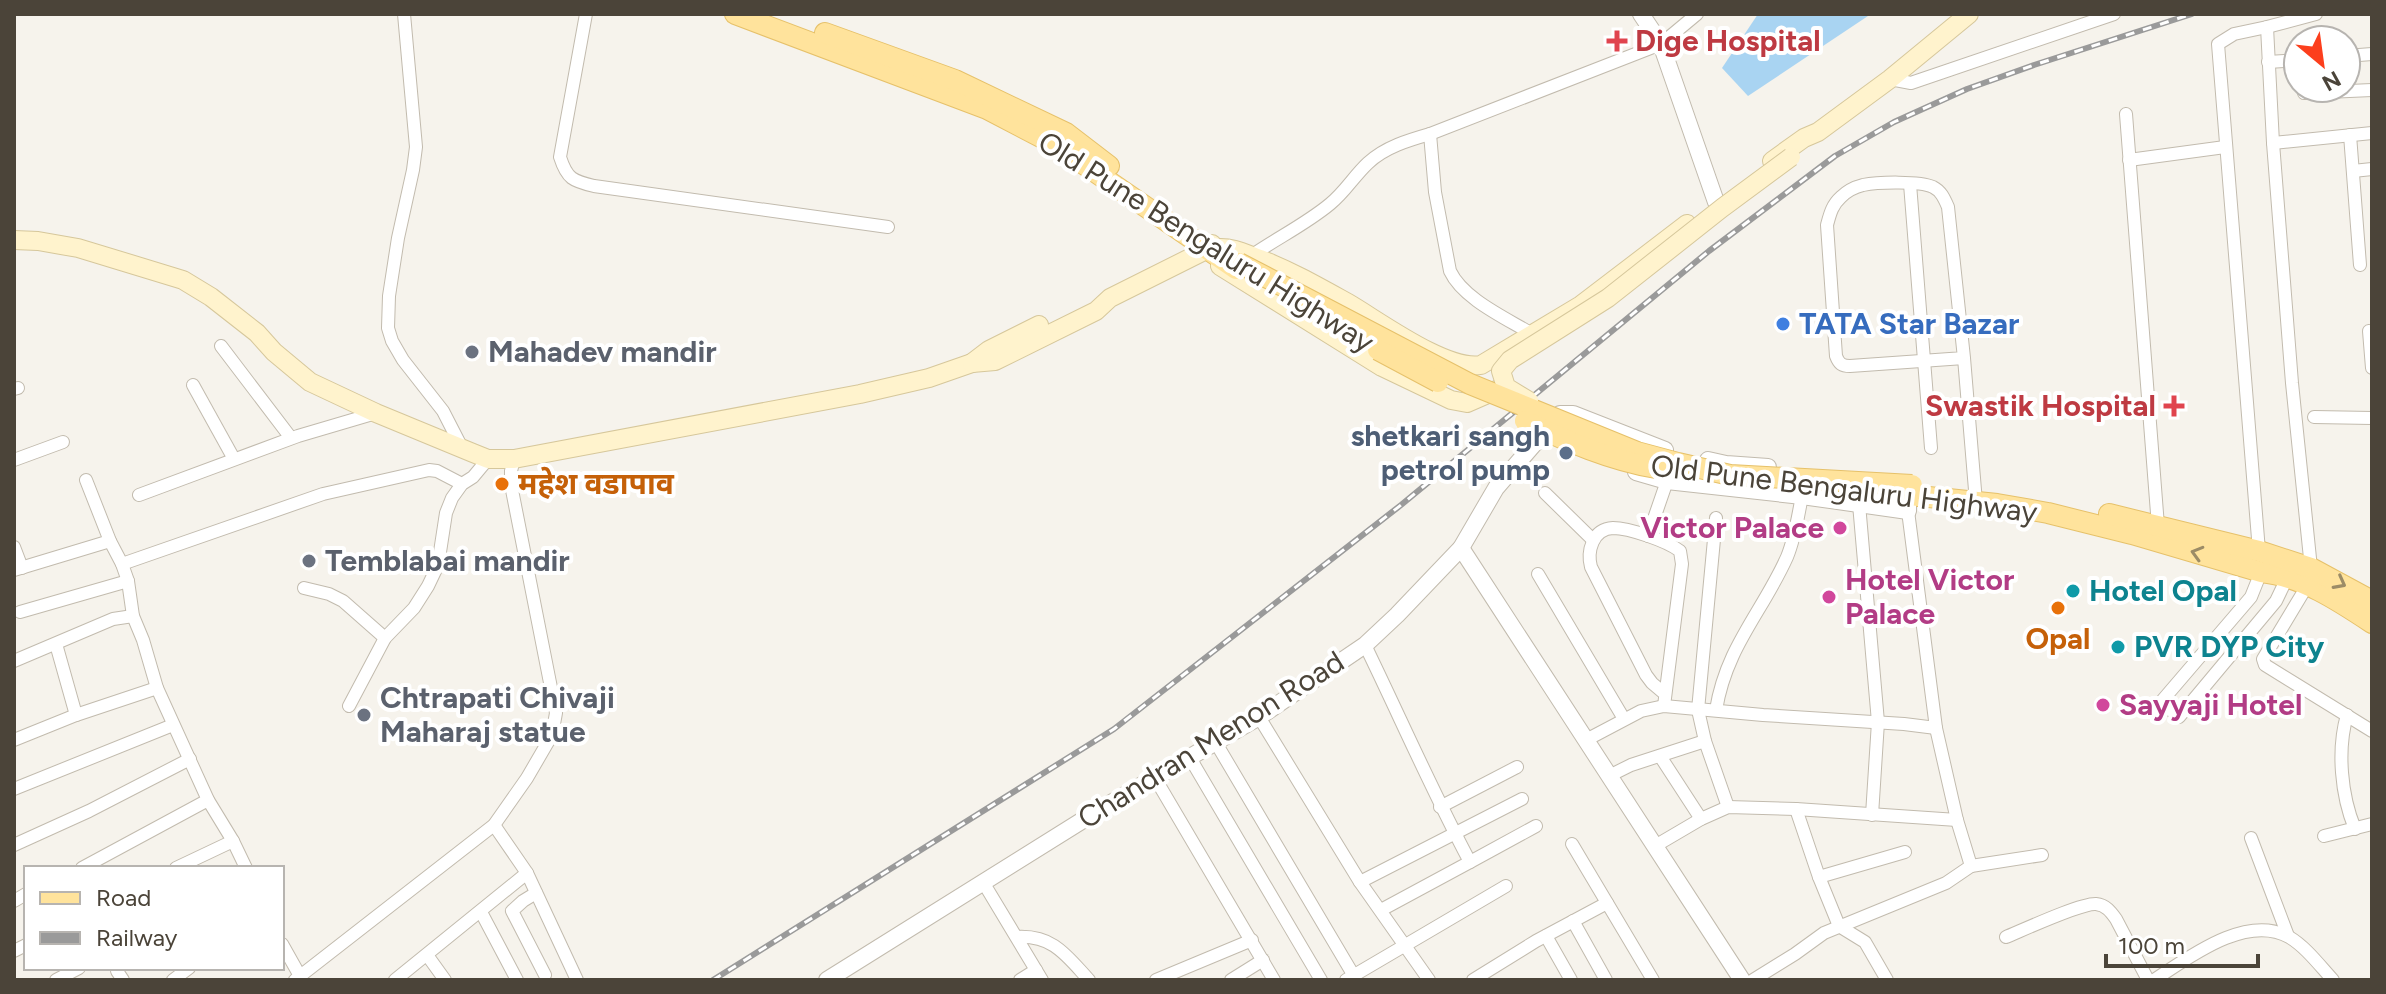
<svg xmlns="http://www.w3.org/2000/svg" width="2386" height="994" font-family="Figtree,'Noto Sans Devanagari',sans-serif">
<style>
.water{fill:#a9d4f2}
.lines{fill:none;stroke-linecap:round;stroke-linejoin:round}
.minor-casing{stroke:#c2bbae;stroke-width:14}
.tertiary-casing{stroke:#c2bbae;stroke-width:18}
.secondary-casing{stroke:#d6c79b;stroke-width:20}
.primary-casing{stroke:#e6c16a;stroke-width:22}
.minor{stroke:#fff;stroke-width:12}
.tertiary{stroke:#fff;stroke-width:16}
.secondary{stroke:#fff3cd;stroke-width:18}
.primary{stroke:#ffe39c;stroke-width:20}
.rail-casing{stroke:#9a9a9a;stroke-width:6}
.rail{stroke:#fff;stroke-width:3;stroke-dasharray:9;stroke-linecap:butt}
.secondary-bridge-casing{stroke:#d6c79b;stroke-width:20;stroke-linecap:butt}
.primary-bridge-casing{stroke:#e6c16a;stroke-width:22;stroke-linecap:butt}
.secondary-bridge{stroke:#fff3cd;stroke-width:18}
.primary-bridge{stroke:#ffe39c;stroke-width:20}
.oneway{stroke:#9c8c66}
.health-dot{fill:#e0444e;stroke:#fff;stroke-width:3}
.shop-dot{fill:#3f7fe0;stroke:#fff;stroke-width:3}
.worship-dot{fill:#6b7280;stroke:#fff;stroke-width:3}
.service-dot{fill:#5c6f8a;stroke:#fff;stroke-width:3}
.food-dot{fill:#e8710a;stroke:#fff;stroke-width:3}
.hotel-dot{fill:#d1479c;stroke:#fff;stroke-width:3}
.culture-dot{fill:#0f9aa8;stroke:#fff;stroke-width:3}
.labels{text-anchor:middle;stroke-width:8;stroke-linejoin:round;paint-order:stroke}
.health-label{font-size:30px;font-weight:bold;fill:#be3a42;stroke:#fff;text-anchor:start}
.street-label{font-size:30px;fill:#4b4439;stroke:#fff}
.shop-label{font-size:30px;font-weight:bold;fill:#366cbe;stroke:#fff;text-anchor:start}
.worship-label{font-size:30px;font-weight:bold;fill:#5b616d;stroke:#fff;text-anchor:start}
.service-label{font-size:30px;font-weight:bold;fill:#4e5e75;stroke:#fff;text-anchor:end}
.food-label{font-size:30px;font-weight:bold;fill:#c56008;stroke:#fff;text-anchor:start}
.hotel-label{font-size:30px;font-weight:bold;fill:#b23c85;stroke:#fff;text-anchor:start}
.culture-label{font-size:30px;font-weight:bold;fill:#0d838f;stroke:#fff;text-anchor:start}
</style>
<rect width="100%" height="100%" fill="#f6f3ec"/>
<path class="water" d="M1758,14H1871L1748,96L1722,68Z"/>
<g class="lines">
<g class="minor-casing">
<g id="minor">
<path d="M404,14L416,147L413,170L398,238L389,296L388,328L392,341L403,360L443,411L462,448"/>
<path d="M586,14L560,157C567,179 573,181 594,186L888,227"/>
<path d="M2267,27L2273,143L2292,383L2311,568"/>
<path d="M2346,56L2372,54"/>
<path d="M2268,62L2298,60"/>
<path d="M1890,79L1911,83L2114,14"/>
<path d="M2304,93L2372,90"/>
<path d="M2126,114L2158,526"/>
<path d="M1430,134L1435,192L1450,271C1463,299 1506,318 1532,334"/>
<path d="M2350,135L2360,265"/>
<path d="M2273,143L2372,133"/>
<path d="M2129,160L2225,147"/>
<path d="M2353,171L2372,169"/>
<path d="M1910,184L1931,448"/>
<path d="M1251,256C1277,238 1306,224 1330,204C1345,192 1354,176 1368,163C1385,147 1409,140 1430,134L1661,44L1697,14"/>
<path d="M2369,331L2372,368"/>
<path d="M221,346L291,438"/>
<path d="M1964,358L1850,366C1842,366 1839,364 1836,356L1827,225C1830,214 1832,205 1841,197C1847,191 1855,187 1863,185C1878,182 1920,181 1933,187C1941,191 1944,198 1948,207L1964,358L1976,502"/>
<path d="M193,385L234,459"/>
<path d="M14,389L18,388"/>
<path d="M2314,417L2372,418"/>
<path d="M14,460L63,442"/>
<path d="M86,480L110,541L122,564L128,581L133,616L143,640L157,688L208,800L233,841L246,868"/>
<path d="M1545,493L1593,540"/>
<path d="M139,495L298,436L376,413"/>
<path d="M1859,504L1878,722L1872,815"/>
<path d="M1716,518L1698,710L1705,741L1728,807"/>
<path d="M1648,536L1667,481"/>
<path d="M14,547L22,568"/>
<path d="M2259,551L2218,44L2234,34L2267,27L2316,14"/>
<path d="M122,564L323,494L429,470L437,471L462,484"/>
<path d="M14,570L110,541"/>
<path d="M2261,572L2251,597L2161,702L2179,717L2276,601L2287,578"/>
<path d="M1538,574L1624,719"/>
<path d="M2307,586L2263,659L2265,665L2372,731"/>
<path d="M304,588L329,594L343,601L385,638"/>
<path d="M20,612L128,581"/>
<path d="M56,644L76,715"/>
<path d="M1365,645C1400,717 1432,791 1470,862L1381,910"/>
<path d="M14,661L113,619L133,616"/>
<path d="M349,706L385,638L414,608L428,586L438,565L446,513L452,498L462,484L473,477L488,459"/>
<path d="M1664,706L1682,564L1680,551C1667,541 1629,528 1613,528C1592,529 1587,552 1591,567L1646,675L1652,683L1665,694"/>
<path d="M1716,710C1726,647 1763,611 1787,557C1795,538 1798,516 1802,496"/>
<path d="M2347,715C2337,750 2341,795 2355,829"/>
<path d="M1259,717L1360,882L1429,980"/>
<path d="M14,740L76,715L157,688"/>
<path d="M1586,740L1641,711L1664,706L1763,715L1904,724L1936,728"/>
<path d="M1216,743L1354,976"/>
<path d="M1660,756L1701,819"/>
<path d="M1190,758L1321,980"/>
<path d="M1609,776L1631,765L1705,741"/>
<path d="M1155,778L1274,980"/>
<path d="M14,789L173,725"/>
<path d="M1440,807L1517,767"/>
<path d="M1796,809L1819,877L1839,926L1865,942L1887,980"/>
<path d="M2324,836L2372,824"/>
<path d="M2251,838L2288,936"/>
<path d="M1572,844L1653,980"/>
<path d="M14,845L89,811L190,759"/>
<path d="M1655,846L1701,819L1728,807L1796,809L1957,820"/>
<path d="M1470,862L1536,826"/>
<path d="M1971,866L2042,855"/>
<path d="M82,868L208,800"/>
<path d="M176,868L233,841"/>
<path d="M527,873L577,980"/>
<path d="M1819,877L1905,852"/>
<path d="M983,882L1042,980"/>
<path d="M1360,882L1522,799"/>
<path d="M536,893L523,901L512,911L545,975"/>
<path d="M14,901L26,894"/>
<path d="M481,912L517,980"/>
<path d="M1573,921L1606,980"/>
<path d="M1546,936L1571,980"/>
<path d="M1017,937C1053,935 1066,955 1089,980"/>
<path d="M2006,937C2023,930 2081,903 2096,904C2106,905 2111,912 2116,919L2148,980"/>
<path d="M282,944L300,976"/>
<path d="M14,951L26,945"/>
<path d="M427,955L445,980"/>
<path d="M117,971L123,980"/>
<path d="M56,980L79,968"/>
<path d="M173,980L189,968"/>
<path d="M295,980L494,825L527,778L552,735L556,713L511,485V471L514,459"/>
<path d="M395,980L527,873L494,825"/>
<path d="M1020,980L1036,970"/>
<path d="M1156,980L1252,940"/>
<path d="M1231,980L1263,960"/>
<path d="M1346,980L1506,886"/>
<path d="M1473,980L1536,941L1607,903"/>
<path d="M1753,980L1795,954L1824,933L1946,883L1971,866L1957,820L1936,728L1908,511"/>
<path d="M2154,980C2188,958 2246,913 2289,937C2306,947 2320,966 2333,980"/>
</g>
</g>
<g class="tertiary-casing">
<g id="tertiary">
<path d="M1641,14L1661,44L1716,202"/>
<path d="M1708,460L1726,464L1768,467"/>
<path d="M1636,472L1667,481L1802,496L1908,511V495"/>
<path d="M1461,548L1742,980"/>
<path d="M827,980L1099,810L1259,717L1365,645L1397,615L1461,548L1496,488L1560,414H1573L1665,450"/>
</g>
</g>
<g class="secondary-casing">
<g id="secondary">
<path d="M1772,161L1804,138L1818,132L1890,79L1969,14"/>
<path d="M14,240L38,241L78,248L183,280L211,297L257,333L274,352L310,382L376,413L473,453L488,459H514L860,394L929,378L972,363L995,361L1096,311L1110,298L1206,250L1212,244"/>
<path d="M1218,248C1233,247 1246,254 1260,259C1291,271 1319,287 1348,303C1379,321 1446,371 1481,365L1581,305L1687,224"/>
<path d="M1220,266L1382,367L1451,400L1467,403L1499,389"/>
<path d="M972,363L989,350L1039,325"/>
</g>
</g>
<g class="primary-casing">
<g id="primary">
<path d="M735,14L987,109L1056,145L1236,269"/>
<path d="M825,33L955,80L1066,133L1109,166"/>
<path d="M1899,494L1997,504L2048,513L2132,534L2261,572C2301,576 2339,601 2372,623"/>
<path d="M2109,514L2259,551L2311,568L2372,601"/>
</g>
</g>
<use href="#minor" class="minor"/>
<use href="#tertiary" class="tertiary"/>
<use href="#secondary" class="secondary"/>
<use href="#primary" class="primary"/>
<g class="rail-casing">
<path id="rail" d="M713,980L1114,729L1401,505L1709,251L1835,156L1894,122L1967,89L2034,65L2192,14"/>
</g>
<use href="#rail" class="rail"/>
<g class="secondary-bridge-casing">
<path id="secondary-bridge" d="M1529,401L1506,387L1501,371L1510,360L1608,298L1722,208L1791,157"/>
</g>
<g class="primary-bridge-casing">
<g id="primary-bridge">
<path d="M1239,263L1470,384L1637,452L1678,463L1730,475L1912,485"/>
<path d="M1378,350L1438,382"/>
<path d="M1525,421C1568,442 1610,460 1656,468"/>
</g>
</g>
<use href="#secondary-bridge" class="secondary-bridge"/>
<use href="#primary-bridge" class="primary-bridge"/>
</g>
<defs><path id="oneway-chevron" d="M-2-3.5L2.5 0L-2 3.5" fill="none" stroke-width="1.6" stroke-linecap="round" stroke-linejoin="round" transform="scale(2)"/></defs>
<g class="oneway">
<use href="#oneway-chevron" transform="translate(2197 553) rotate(-164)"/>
<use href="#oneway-chevron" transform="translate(2340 583) rotate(28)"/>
</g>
<g class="health-dot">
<path d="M1613 29h8v8h8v8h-8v8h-8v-8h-8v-8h8z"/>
<path d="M2170 394h8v8h8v8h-8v8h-8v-8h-8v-8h8z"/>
</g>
<circle class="shop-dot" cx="1783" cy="324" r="8"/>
<g class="worship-dot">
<circle cx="472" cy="352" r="8"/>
<circle cx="309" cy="561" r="8"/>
<circle cx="364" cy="715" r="8"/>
</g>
<circle class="service-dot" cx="1566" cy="453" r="8"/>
<g class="food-dot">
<circle cx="502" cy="484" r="8"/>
<circle cx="2058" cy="608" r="8"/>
</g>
<g class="hotel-dot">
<circle cx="1840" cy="528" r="8"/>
<circle cx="1829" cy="597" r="8"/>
<circle cx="2103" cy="705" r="8"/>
</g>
<g class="culture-dot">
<circle cx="2073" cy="591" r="8"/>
<circle cx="2118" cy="647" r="8"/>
</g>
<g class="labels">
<g class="health-label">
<text x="1635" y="51">Dige Hospital</text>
<text x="2156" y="416" text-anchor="end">Swastik Hospital</text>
</g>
<g class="street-label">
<text transform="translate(1206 242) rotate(32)" y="10">Old Pune Bengaluru Highway</text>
<text transform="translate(1844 489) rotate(7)" y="10">Old Pune Bengaluru Highway</text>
<text transform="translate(1211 740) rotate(-32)" y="10">Chandran Menon Road</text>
</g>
<g class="shop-label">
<text x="1799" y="334">TATA Star Bazar</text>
</g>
<g class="worship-label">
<text x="488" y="362">Mahadev mandir</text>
<text x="325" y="571">Temblabai mandir</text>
<text x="380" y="708">Chtrapati Chivaji<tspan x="380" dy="34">Maharaj statue</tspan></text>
</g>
<g class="service-label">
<text x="1550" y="446">shetkari sangh<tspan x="1550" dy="34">petrol pump</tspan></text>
</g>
<g class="food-label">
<text x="518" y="494">महेश वडापाव</text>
<text x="2058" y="649" text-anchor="middle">Opal</text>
</g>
<g class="hotel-label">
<text x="1824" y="538" text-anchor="end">Victor Palace</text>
<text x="1845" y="590">Hotel Victor<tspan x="1845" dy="34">Palace</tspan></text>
<text x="2119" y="715">Sayyaji Hotel</text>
</g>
<g class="culture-label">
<text x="2089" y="601">Hotel Opal</text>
<text x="2134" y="657">PVR DYP City</text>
</g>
</g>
<rect width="2386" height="994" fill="none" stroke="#4b4439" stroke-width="32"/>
<rect x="24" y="866" width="260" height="104" fill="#ffffff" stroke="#b7b4b0" stroke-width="2"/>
<rect x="40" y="892" width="40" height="12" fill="#ffe39c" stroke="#b7b4b0" stroke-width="2"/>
<text x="96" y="906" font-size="24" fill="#4b4439">Road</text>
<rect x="40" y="932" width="40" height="12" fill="#9a9a9a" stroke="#b7b4b0" stroke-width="2"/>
<text x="96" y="946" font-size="24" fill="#4b4439">Railway</text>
<g transform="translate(2322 64) rotate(151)"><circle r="38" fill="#ffffff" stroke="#b7b4b0" stroke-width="2"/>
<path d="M0-6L14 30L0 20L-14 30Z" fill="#fc3f1d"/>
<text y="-12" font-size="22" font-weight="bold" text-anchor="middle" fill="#4b4439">N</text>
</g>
<path d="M2106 954v12h152v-12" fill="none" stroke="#4b4439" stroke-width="4"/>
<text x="2118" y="954" font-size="24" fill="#4b4439" stroke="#ffffff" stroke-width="6" paint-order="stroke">100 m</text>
</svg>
